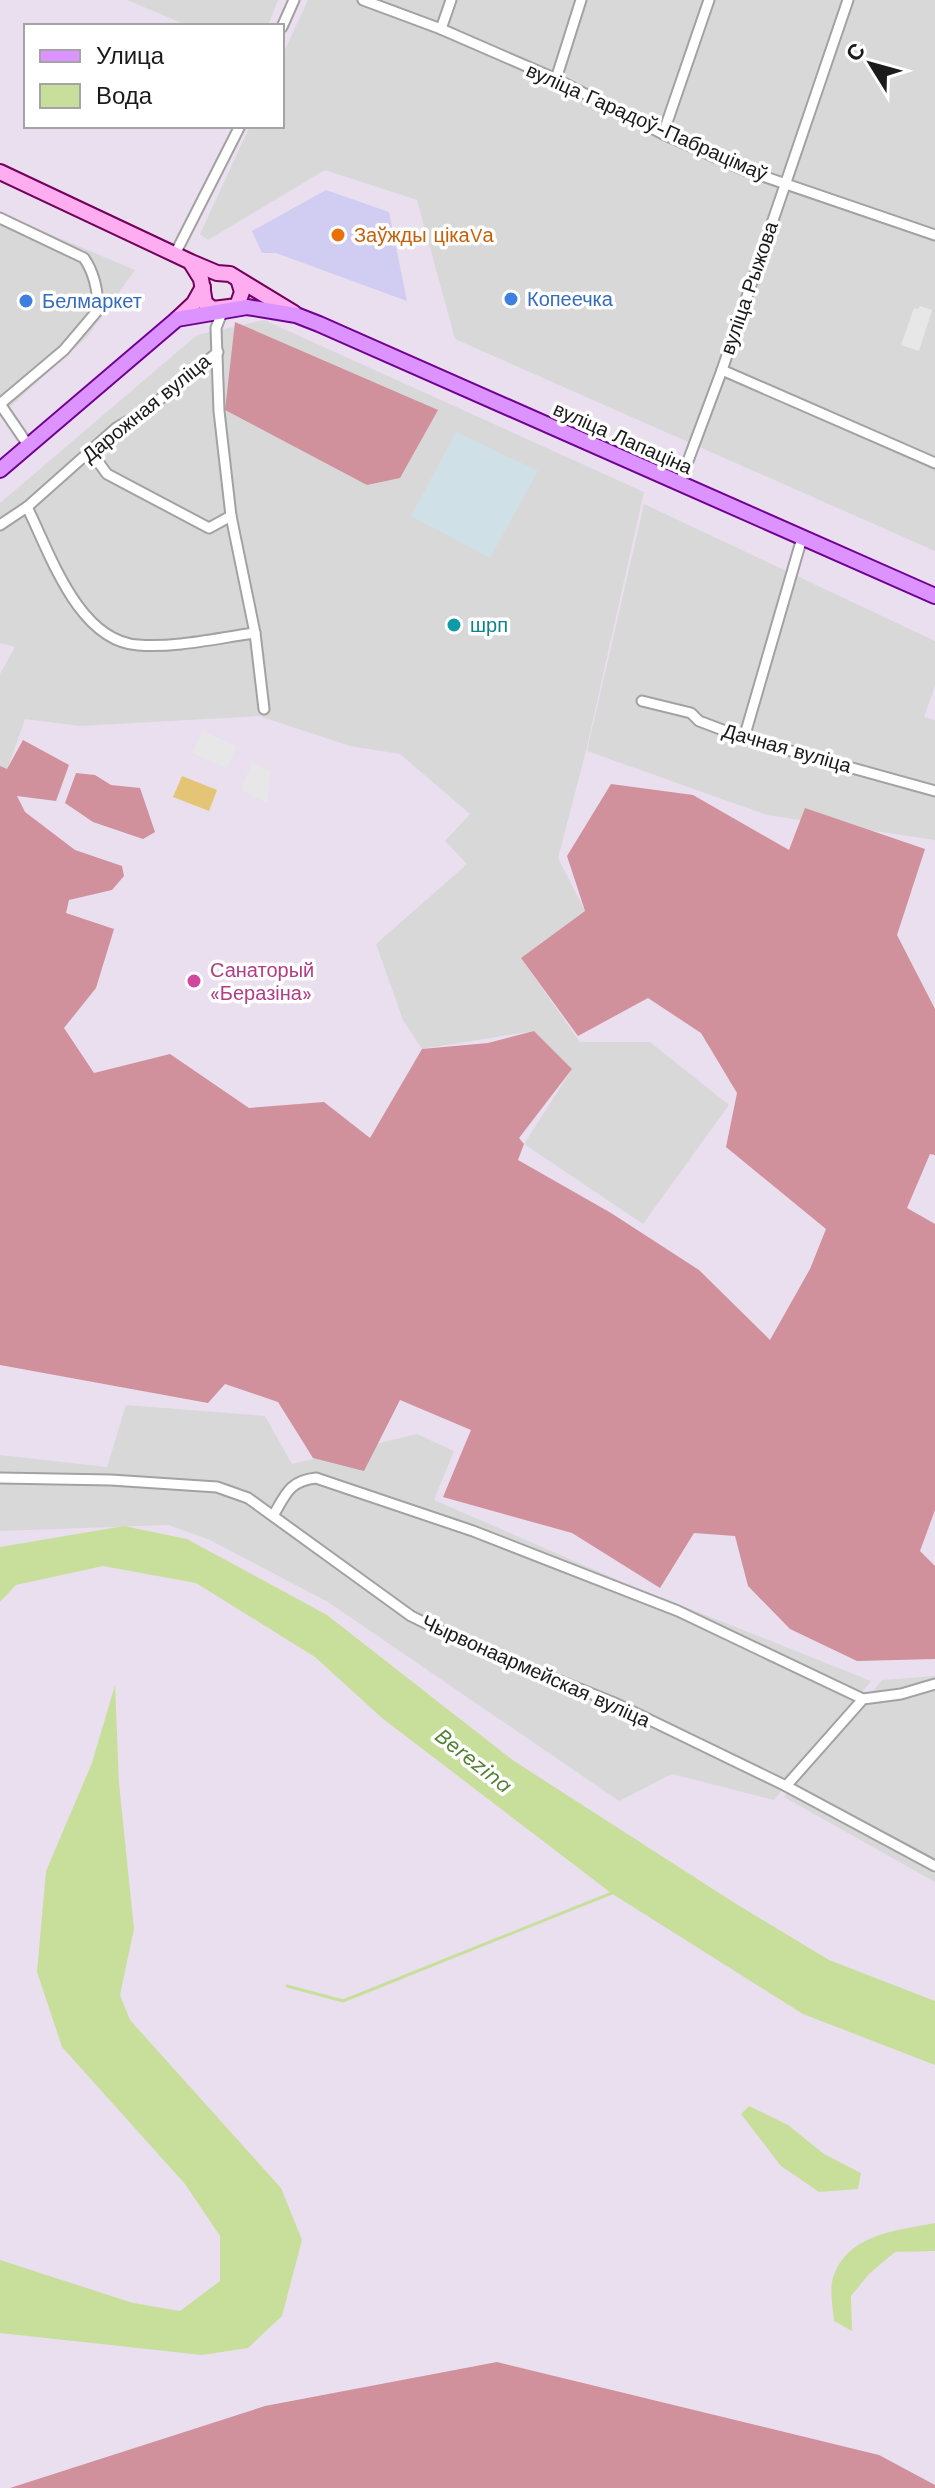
<svg xmlns="http://www.w3.org/2000/svg" width="935" height="2488" font-family="'Work Sans',sans-serif">
<style>
.residential{fill:#d8d8d9}
.commercial{fill:#d1ccf1}
.industrial{fill:#d0e0e7}
.forest{fill:#d0909c}
.pitch{fill:#e4c576}
.parking{fill:#e7e7e7}
.water{fill:#c8df9b}
.lines{fill:none;stroke-linecap:round;stroke-linejoin:round}
.stream{stroke:#c8df9b;stroke-width:3}
.street-casing{stroke:#a2a2a2;stroke-width:13}
.secondary-casing{stroke:#74005a;stroke-width:18}
.primary-casing{stroke:#710092;stroke-width:18}
.street{stroke:#fff;stroke-width:9}
.secondary{stroke:#feadf1;stroke-width:14}
.primary{stroke:#dc93ff;stroke-width:14}
.food-dot{fill:#e8710a;stroke:#fff;stroke-width:3}
.shop-dot{fill:#3f7fe0;stroke:#fff;stroke-width:3}
.culture-dot{fill:#0f9aa8;stroke:#fff;stroke-width:3}
.hotel-dot{fill:#d1479c;stroke:#fff;stroke-width:3}
.labels{text-anchor:middle;stroke-width:7;stroke-linejoin:round;paint-order:stroke}
.street-label{font-size:20px;fill:#1b1b1b;stroke:#fff}
.food-label{font-size:20px;fill:#c56008;stroke:#fff;text-anchor:start}
.shop-label{font-size:20px;fill:#366cbe;stroke:#fff;text-anchor:start}
.culture-label{font-size:20px;fill:#0d838f;stroke:#fff;text-anchor:start}
.hotel-label{font-size:20px;fill:#b23c85;stroke:#fff;text-anchor:start}
.water-label{font-size:22px;font-style:italic;fill:#518033;stroke:#fff}
</style>
<rect width="100%" height="100%" fill="#eadfee"/>
<g class="residential">
<path d="M127,0H278L268,26H189Z"/>
<path d="M308,0H935V551L455,339L417,200L325,170L208,240L200,234L250,126H282V56Z"/>
<path d="M0,213L135,270L87,337L0,416Z"/>
<path d="M264,320L644,492L586,751L558,858L585,911L521,958L580,1042H650L729,1105L643,1224L524,1144L572,1069L534,1031L422,1049L403,1020L376,944L467,864L445,841L470,814L400,754L350,746L259,716L80,726L25,719L7,770L0,766V674L15,647L0,643V503L197,335Z"/>
<path d="M644,504L935,641V686L924,717L935,720V840L767,815L587,751Z"/>
<path d="M126,1405L265,1416L292,1464L417,1434L454,1451L434,1500L625,1583L871,1681L774,1800L672,1774L619,1801L328,1602L208,1539L168,1525L0,1531V1455L107,1467Z"/>
<path d="M935,1676V1882L784,1797L882,1680Z"/>
</g>
<path class="commercial" d="M326,190L389,212L407,301L276,253H262L252,231Z"/>
<path class="industrial" d="M456,432L538,471L490,558L411,516Z"/>
<g class="forest">
<path d="M235,322L438,410L400,478L367,485L225,410Z"/>
<path d="M23,740L69,765L56,801L17,796L25,812L75,850L122,866L124,876L112,890L69,900L66,913L114,929L96,988L64,1028L94,1073L170,1054L249,1108L324,1102L370,1138L422,1049L488,1043L534,1031L572,1069L519,1138L524,1144L518,1160L611,1213L699,1270L770,1340L810,1269L826,1229L726,1147L737,1093L701,1033L648,998L578,1036L521,958L585,911L567,856L611,784L693,795L789,850L805,808L925,849L897,935L935,1009V1155L930,1154L907,1208L935,1224V1510L920,1551L935,1566V1659L857,1661L790,1629L748,1586L735,1536L694,1533L660,1588L572,1533L443,1497L471,1430L400,1400L364,1471L313,1458L278,1402L225,1384L208,1403L0,1365V766L7,769Z"/>
<path d="M76,773L95,775L111,785L140,788L155,832L143,839L93,822L65,803Z"/>
<path d="M497,2362L879,2455L935,2485V2488H10L265,2406Z"/>
</g>
<path class="pitch" d="M182,776L217,790L209,811L173,797Z"/>
<g class="parking">
<path d="M920,306L932,310L919,351L901,345L914,308L918,309Z"/>
<path d="M202,731L237,746L227,768L192,753Z"/>
<path d="M252,762L271,771L267,803L241,790Z"/>
</g>
<g class="water">
<path d="M124,1526L187,1539L327,1615L514,1761L733,1902L829,1960L935,2001V2065L803,2014L611,1893L382,1718L315,1657L196,1583L103,1566L16,1585L0,1602V1547Z"/>
<path d="M115,1685L119,1783L134,1929L120,1995L130,2020L281,2188L302,2240L282,2316L248,2348L202,2355L0,2333V2260L133,2303L180,2311L220,2281V2236L185,2184L62,2047L37,1972L46,1871L92,1763Z"/>
<path d="M749,2106L788,2125L824,2154L861,2173L858,2189L819,2192L781,2166L741,2114Z"/>
<path d="M935,2223V2251L895,2252L869,2274L851,2296L852,2331L834,2321C833,2309 830,2293 832,2282C844,2234 895,2231 935,2223Z"/>
</g>
<g class="lines">
<path class="stream" d="M287,1986L343,2001L612,1893"/>
<g class="street-casing">
<g id="street">
<path d="M363,0L441,29L556,79L663,134L742,169L935,235"/>
<path d="M282,27L294,0"/>
<path d="M441,29L451,0"/>
<path d="M556,79L581,0"/>
<path d="M663,134L709,0"/>
<path d="M0,218L84,258C95,274 98,291 98,310L64,350L0,404"/>
<path d="M175,254L240,126"/>
<path d="M223,310L216,328L219,411L231,516L255,633L264,709"/>
<path d="M722,370L935,463"/>
<path d="M0,404L28,445"/>
<path d="M91,452L107,474L209,528L231,516"/>
<path d="M679,485L722,370L848,0"/>
<path d="M27,507C50,553 78,641 138,645C176,648 217,638 255,633"/>
<path d="M0,525L27,507L116,428L148,409L218,352"/>
<path d="M642,701L691,713L699,721L744,738L935,791"/>
<path d="M744,738L802,538"/>
<path d="M0,1478L111,1480L217,1487L248,1498L411,1616L468,1644L617,1704L786,1786L935,1866"/>
<path d="M273,1516C286,1494 289,1481 316,1478L473,1531L678,1611L863,1699"/>
<path d="M786,1786L863,1699L901,1694L935,1684"/>
</g>
</g>
<g class="secondary-casing">
<g id="secondary">
<path d="M0,172L191,262L217,273L230,274L294,313"/>
<path d="M191,263L201,279L205,303L213,309L237,306L242,292L239,282"/>
<path d="M177,319L194,303L203,287"/>
</g>
</g>
<g class="primary-casing">
<path id="primary" d="M0,470L177,319L247,307L296,315L319,324L935,596"/>
</g>
<use href="#street" class="street"/>
<use href="#secondary" class="secondary"/>
<use href="#primary" class="primary"/>
</g>
<circle class="food-dot" cx="338" cy="235" r="8"/>
<g class="shop-dot">
<circle cx="511" cy="299" r="8"/>
<circle cx="26" cy="301" r="8"/>
</g>
<circle class="culture-dot" cx="454" cy="625" r="8"/>
<circle class="hotel-dot" cx="194" cy="981" r="8"/>
<g class="labels">
<g class="street-label">
<text transform="translate(647 122) rotate(24)" y="7">вуліца Гарадоў-Пабрацімаў</text>
<text transform="translate(749 288) rotate(-71)" y="7">вуліца Рыжова</text>
<text transform="translate(146 408) rotate(-39)" y="7">Дарожная вуліца</text>
<text transform="translate(623 438) rotate(24)" y="7">вуліца Лапаціна</text>
<text transform="translate(787 748) rotate(16)" y="7">Дачная вуліца</text>
<text transform="translate(536 1671) rotate(24)" y="7">Чырвонаармейская вуліца</text>
</g>
<g class="food-label">
<text x="354" y="242">Заўжды цікаVа</text>
</g>
<g class="shop-label">
<text x="527" y="306">Копеечка</text>
<text x="42" y="308">Белмаркет</text>
</g>
<g class="culture-label">
<text x="470" y="632">шрп</text>
</g>
<g class="hotel-label">
<text x="210" y="977">Санаторый<tspan x="210" dy="23">«Беразіна»</tspan></text>
</g>
<g class="water-label">
<text transform="translate(474 1760) rotate(38)" y="8">Berezina</text>
</g>
</g>
<rect x="24" y="24" width="260" height="104" fill="#ffffff" stroke="#a4a4a4" stroke-width="2"/>
<rect x="40" y="50" width="40" height="12" fill="#dc93ff" stroke="#a4a4a4" stroke-width="2"/>
<text x="96" y="64" font-size="24" fill="#1b1b1b">Улица</text>
<rect x="40" y="84" width="40" height="24" fill="#c8df9b" stroke="#a4a4a4" stroke-width="2"/>
<text x="96" y="104" font-size="24" fill="#1b1b1b">Вода</text>
<g transform="translate(871 64) rotate(307)" stroke="#ffffff" stroke-width="6" paint-order="stroke">
<path d="M0-6L14 30L0 20L-14 30Z" fill="#1b1b1b"/>
<text y="-12" font-size="22" font-weight="bold" text-anchor="middle" fill="#1b1b1b">С</text>
</g>
</svg>
